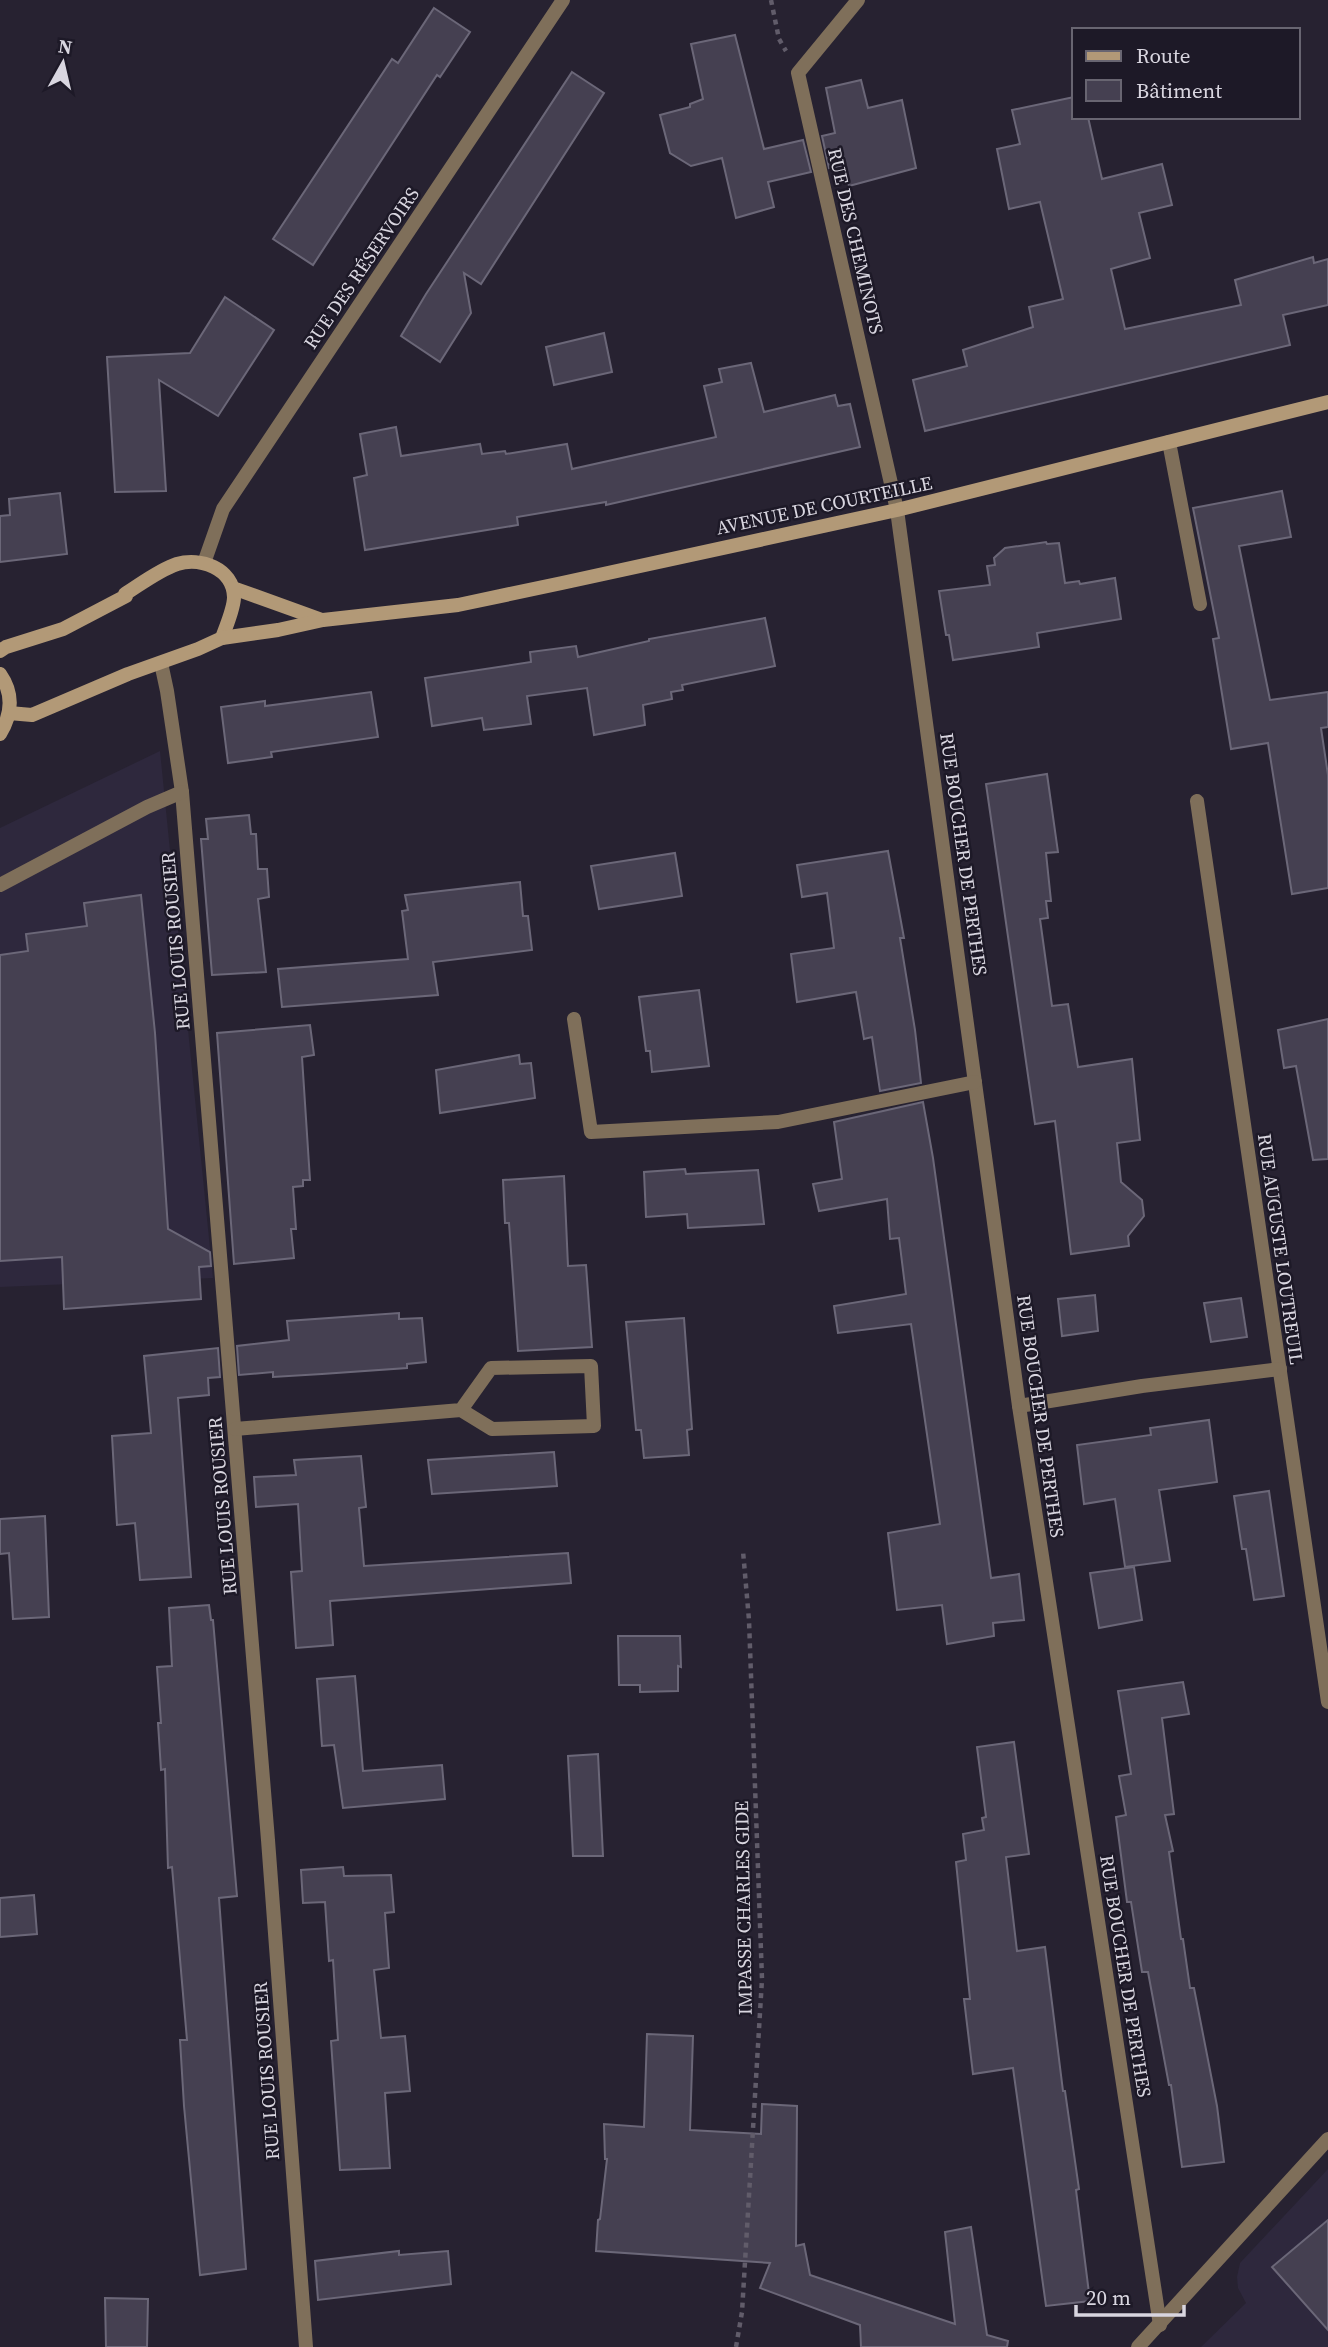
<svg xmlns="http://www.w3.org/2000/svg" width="1328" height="2347" font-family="'Source Serif 4',serif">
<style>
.built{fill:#2e283d}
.building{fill:#454051;stroke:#6b6778;stroke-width:2}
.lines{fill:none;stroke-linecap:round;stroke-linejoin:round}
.path{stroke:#615c6a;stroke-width:4.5;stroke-dasharray:5 5;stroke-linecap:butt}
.lane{stroke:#7f6f5a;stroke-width:14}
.street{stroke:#7f6f5a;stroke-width:14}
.secondary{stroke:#b29977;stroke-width:14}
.labels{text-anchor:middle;stroke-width:5;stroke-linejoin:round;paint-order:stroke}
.street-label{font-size:19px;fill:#d9d6e0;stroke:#1d1927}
</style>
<rect width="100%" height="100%" fill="#272231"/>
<g class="built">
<path d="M160,751L213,1278L0,1287V828Z"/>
<path d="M1328,2169V2347H1201L1246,2303L1238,2288L1237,2277L1240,2263Z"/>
</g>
<g class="building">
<path d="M434,8L470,32L440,77L437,75L313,265L273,239L392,59L398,63Z"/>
<path d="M735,35L764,149L803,140L811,172L768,182L774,207L736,218L722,158L691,166L670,153L660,115L690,107V104L703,99L691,44Z"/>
<path d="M572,72L604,93L481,284L464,273L471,313L440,362L401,336L426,294Z"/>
<path d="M861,80L868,108L902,100L916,168L849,186L844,165L829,168L822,136L835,133L826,88Z"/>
<path d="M1074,97V117H1088L1102,179L1162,164L1172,205L1139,213L1150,258L1111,269L1125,329L1241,305L1235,280L1313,257L1314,263L1328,259V305L1283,315L1290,345L925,431L913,380L967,366L963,350L1033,327L1029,307L1063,299L1040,202L1009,209L997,149L1020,144L1012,110Z"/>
<path d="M225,297L274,330L218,416L159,380L166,491L115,492L107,357L190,353Z"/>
<path d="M604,333L612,372L554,385L546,347Z"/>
<path d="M751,363L764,412L835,395L838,406L850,404L860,447L606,505V502L517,517L518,525L365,550L354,478L367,475L360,434L396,427L401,456L480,444L482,454L505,451L506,454L567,444L572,469L716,437L704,386L722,382L719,369Z"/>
<path d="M1282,491L1291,537L1239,546L1270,700L1328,692V727L1321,728L1328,775V888L1292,894L1268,743L1231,749L1213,639L1219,638L1193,508Z"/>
<path d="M60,493L67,554L0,562V516L10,515L9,499Z"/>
<path d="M1046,542L1047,544L1059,543L1065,583L1079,581L1080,584L1115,578L1121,619L1037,633L1039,647L953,660L949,635H946L939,591L990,585L987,566L995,565L994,558L1005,548Z"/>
<path d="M765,618L775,666L682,685L683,690L671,692L672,699L643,705L645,725L594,735L587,688L527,696L531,724L484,730L482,718L432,726L425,678L531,662L530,652L576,646L578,657L649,641V639Z"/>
<path d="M371,692L378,737L271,752L272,757L228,763L221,707L265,701V706Z"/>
<path d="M1047,774L1058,852L1046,853L1051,901H1046L1048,918L1040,919L1052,1006L1068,1004L1078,1067L1132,1059L1140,1140L1117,1143L1121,1182L1142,1200L1144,1216L1128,1236L1129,1246L1071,1254L1055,1121L1035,1124L986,784Z"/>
<path d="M249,815L251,834H256L258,869H267L269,897L258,899L266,972L212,975L201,839H208L206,819Z"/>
<path d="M888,851L904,938H900L915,1030L921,1083L880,1091L872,1037L864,1039L856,992L797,1002L791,954L834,948L827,893L802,897L797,865Z"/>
<path d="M675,853L682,896L599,909L591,866Z"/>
<path d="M520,882L523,916H528L532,950L433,962L438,995L282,1007L278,969L408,959L402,911L408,910L405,895Z"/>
<path d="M141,895L155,1033L168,1229L210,1252L211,1266L199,1267L201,1299L64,1309L62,1257L0,1261V955L28,951L26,934L87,926L84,903Z"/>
<path d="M699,990L709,1066L652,1072L650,1051H646L639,997Z"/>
<path d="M1328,1019V1159L1313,1160L1296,1066L1284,1068L1278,1030Z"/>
<path d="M310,1025L314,1055L302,1057L310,1180H303V1186L293,1187L296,1229H291L294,1258L234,1264L217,1033Z"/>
<path d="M519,1055L520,1064L531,1063L535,1098L440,1113L436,1070Z"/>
<path d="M923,1102L933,1158L991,1578L1019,1574L1024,1620L993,1623L994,1636L947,1644L942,1605L897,1610L888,1533L940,1524L911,1324L838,1333L834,1306L906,1294L899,1238L890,1239L887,1199L819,1211L813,1184L842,1179L834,1122Z"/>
<path d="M685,1169L686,1174L758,1170L764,1224L688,1228L687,1214L646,1217L644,1172Z"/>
<path d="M564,1176L568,1266L586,1265L592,1347L518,1351L509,1223H505L503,1180Z"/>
<path d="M1095,1295L1098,1331L1062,1336L1058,1299Z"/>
<path d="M1241,1298L1247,1337L1211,1342L1204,1303Z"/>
<path d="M399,1313V1319L422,1318L426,1362L407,1364V1368L322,1374L273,1377V1372L239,1375L237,1346L289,1340L287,1321Z"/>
<path d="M684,1318L692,1429L687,1430L689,1455L644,1458L641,1430H636L626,1322Z"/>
<path d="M218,1348L220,1377L208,1378L209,1395L178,1398L191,1577L140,1580L135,1523L117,1525L112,1436L151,1433L144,1356Z"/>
<path d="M1209,1420L1217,1482L1159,1490L1170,1561L1125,1567L1115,1499L1084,1504L1077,1445L1151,1435L1150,1428Z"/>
<path d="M554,1452L557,1486L432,1494L428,1460Z"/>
<path d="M361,1456L366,1507L359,1508L364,1566L568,1553L571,1583L330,1601L333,1645L296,1648L291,1572L302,1571L298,1504L256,1507L254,1477L296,1475L294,1460Z"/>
<path d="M1269,1491L1284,1596L1254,1600L1246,1549H1242L1234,1496Z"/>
<path d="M45,1516L49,1617L13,1619L9,1553L0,1554V1519Z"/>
<path d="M1134,1567L1142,1620L1099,1628L1090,1573Z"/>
<path d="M209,1605L211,1620H213L237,1896L219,1898L246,2269L200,2275L184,2106L180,2040H187L172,1867L168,1868L165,1769L161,1770L158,1723H161L157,1667L172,1666L169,1608Z"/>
<path d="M618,1636H680L681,1667L678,1666V1691L640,1692V1685H619Z"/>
<path d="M355,1676L363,1771L442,1765L445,1799L343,1808L334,1745L322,1746L317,1679Z"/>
<path d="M1183,1682L1189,1714L1162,1718L1174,1814L1165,1815L1173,1851L1169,1852L1181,1939H1183L1190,1988H1194L1217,2106L1224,2162L1182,2167L1171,2085H1169L1148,1972H1142L1131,1902H1127L1116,1817L1126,1815L1119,1776L1131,1774L1118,1691Z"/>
<path d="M1014,1742L1029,1854L1006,1857L1017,1951L1045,1947L1063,2091H1065L1079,2189L1076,2190L1090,2301L1046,2306L1013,2068L973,2074L964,1999H970L956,1862L966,1860L963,1834L984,1830L982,1818L986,1817L977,1747Z"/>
<path d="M598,1754L603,1856H573L568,1756Z"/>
<path d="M343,1867L344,1876L391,1875L394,1912L385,1913L389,1968L374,1970L381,2038L405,2036L410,2091L385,2093L390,2168L340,2170L331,2041L338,2040L333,1960L329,1961L325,1902L303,1903L301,1870Z"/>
<path d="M34,1895L37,1934L0,1937V1898Z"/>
<path d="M647,2034L693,2036L690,2130L761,2134L762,2104L797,2106L796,2246L804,2244L810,2275L955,2324L945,2232L971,2227L987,2335L1008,2341L1007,2347H861L860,2325L760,2288L770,2263L596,2251L598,2220L600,2219L607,2159H605L604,2124L644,2127Z"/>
<path d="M1328,2220V2330L1272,2267Z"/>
<path d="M399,2251V2255L448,2251L451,2284L318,2300L315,2261Z"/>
<path d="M105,2298L148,2299L147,2347H106Z"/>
</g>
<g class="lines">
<g class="path">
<path d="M771,0L779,39L786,51"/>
<path d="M736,2347L742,2312L762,1979L749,1620L743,1551"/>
</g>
<path class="lane" d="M1169,442L1200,604"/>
<g class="street">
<path d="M858,0L798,73L897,510L1019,1406L1160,2325"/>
<path d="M204,563L223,509L563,0"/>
<path d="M161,663L167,691L182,792L268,1840L306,2347"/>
<path d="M1197,801L1328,1702"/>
<path d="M0,885L147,807L182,792"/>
<path d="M574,1019L591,1132L778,1122L975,1082"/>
<path d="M1019,1406L1142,1386L1280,1369"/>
<path d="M235,1429L461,1410L492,1429L594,1426L591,1366L491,1368L461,1410"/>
<path d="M1138,2347L1328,2139"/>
</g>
<g class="secondary">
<path d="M233,588L322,620"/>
<path d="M0,651L6,647L63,629L126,596L125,594C141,584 159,570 177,564C200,557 233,568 234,597C234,609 226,626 222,638"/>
<path d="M0,674C14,694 12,714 0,734"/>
<path d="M9,713L32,715L128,674L198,649L222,638L278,630L323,620L458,605L562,583L897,510L1328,402"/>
</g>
</g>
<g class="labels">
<g class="street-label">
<text transform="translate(856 241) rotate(77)" y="7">RUE DES CHEMINOTS</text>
<text transform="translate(361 268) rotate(-56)" y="7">RUE DES RÉSERVOIRS</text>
<text transform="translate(824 505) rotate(-12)" y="7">AVENUE DE COURTEILLE</text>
<text transform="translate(964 854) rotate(82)" y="7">RUE BOUCHER DE PERTHES</text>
<text transform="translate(175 941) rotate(-95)" y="7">RUE LOUIS ROUSIER</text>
<text transform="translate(1281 1249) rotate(82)" y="7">RUE AUGUSTE LOUTREUIL</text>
<text transform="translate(1041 1416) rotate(82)" y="7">RUE BOUCHER DE PERTHES</text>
<text transform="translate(222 1506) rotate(-95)" y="7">RUE LOUIS ROUSIER</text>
<text transform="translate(743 1908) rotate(-91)" y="7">IMPASSE CHARLES GIDE</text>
<text transform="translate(1126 1976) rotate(81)" y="7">RUE BOUCHER DE PERTHES</text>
<text transform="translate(266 2071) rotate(-94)" y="7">RUE LOUIS ROUSIER</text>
</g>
</g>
<rect x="1072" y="28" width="228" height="91" fill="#1d1927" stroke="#686571" stroke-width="2"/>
<rect x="1086" y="51" width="35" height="10" fill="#b29977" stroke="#686571" stroke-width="2"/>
<text x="1136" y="63" font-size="21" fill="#d9d6e0">Route</text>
<rect x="1086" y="80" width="35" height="21" fill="#454051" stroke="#686571" stroke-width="2"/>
<text x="1136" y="98" font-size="21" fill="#d9d6e0">Bâtiment</text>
<g transform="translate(63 63) rotate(8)" stroke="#1d1927" stroke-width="5" paint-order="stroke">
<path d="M0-5L12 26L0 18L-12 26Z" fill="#d9d6e0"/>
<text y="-10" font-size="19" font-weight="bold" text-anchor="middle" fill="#d9d6e0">N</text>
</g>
<path d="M1076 2305v10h108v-10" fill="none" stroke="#d9d6e0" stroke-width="3.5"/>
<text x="1086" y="2305" font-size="21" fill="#d9d6e0" stroke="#1d1927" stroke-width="5" paint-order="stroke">20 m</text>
</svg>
